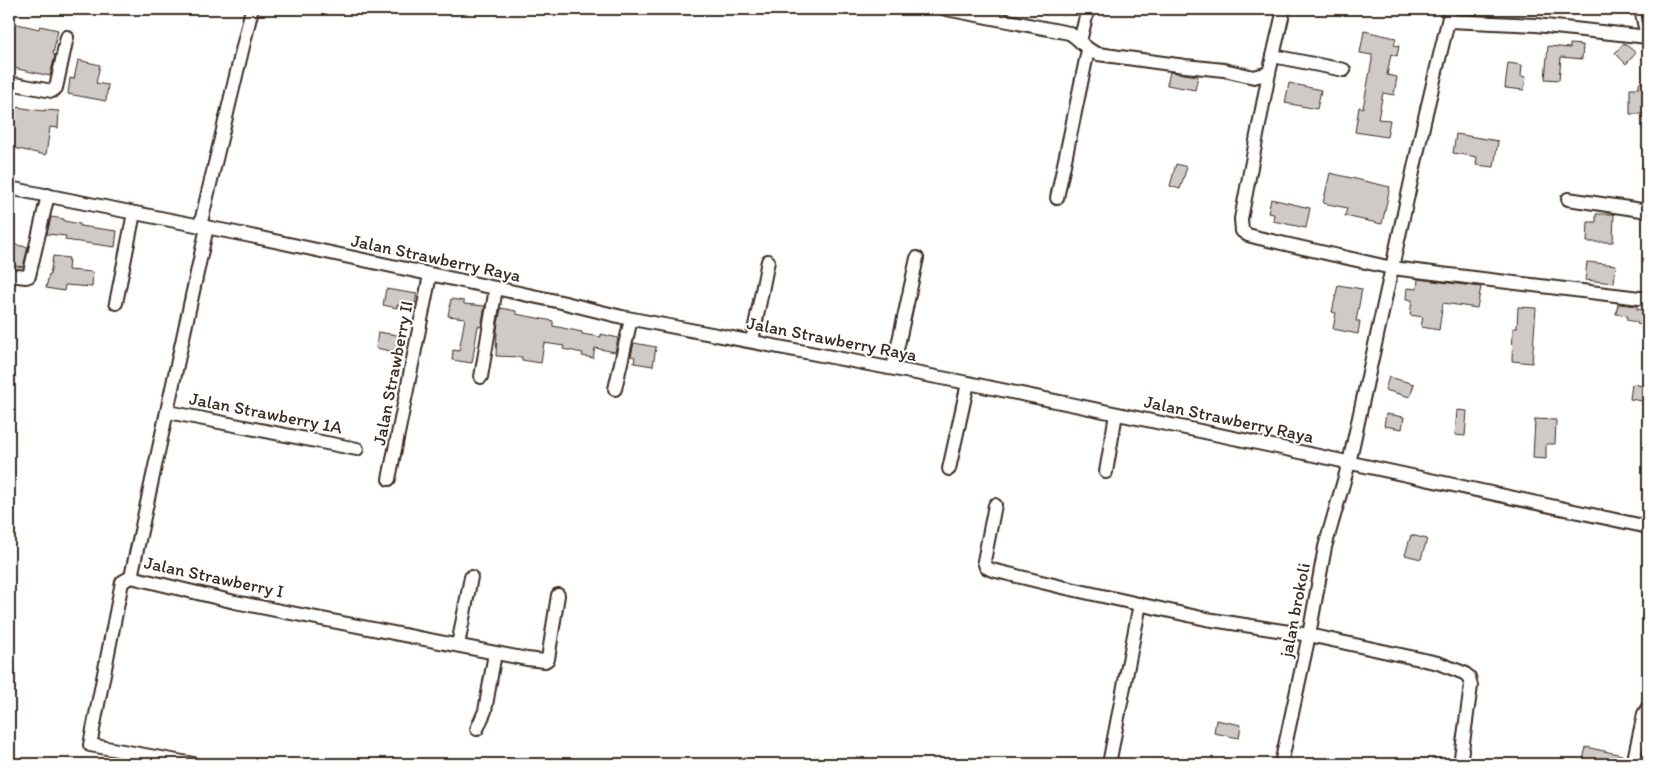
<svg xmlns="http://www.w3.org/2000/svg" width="1657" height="773" font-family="Itim,sans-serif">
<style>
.building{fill:#cfcac7;stroke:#3b2a1e}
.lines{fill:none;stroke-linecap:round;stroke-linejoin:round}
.minor-casing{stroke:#3b2a1e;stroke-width:16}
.minor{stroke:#fff;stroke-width:12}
.labels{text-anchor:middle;stroke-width:4;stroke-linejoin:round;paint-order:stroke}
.street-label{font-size:18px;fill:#3b2a1e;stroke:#fff}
</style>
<rect width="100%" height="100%" fill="#fff"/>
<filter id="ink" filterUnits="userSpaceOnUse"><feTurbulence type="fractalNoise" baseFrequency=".02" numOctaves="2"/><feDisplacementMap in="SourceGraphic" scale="10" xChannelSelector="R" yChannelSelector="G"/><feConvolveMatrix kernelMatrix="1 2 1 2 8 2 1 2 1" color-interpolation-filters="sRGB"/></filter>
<g filter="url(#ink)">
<g class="building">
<path d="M9,22L39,29L40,26L58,30L53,54L55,55L50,76L9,67Z"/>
<path d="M1364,31L1396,38L1394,45L1399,46L1397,56L1391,54L1387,75L1397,77L1394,95L1383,93L1378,119L1390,120L1387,137L1355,132L1359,107L1363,108L1372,60V55L1360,53Z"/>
<path d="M1624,43L1636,53L1626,64L1615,53Z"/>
<path d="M1570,44L1583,45L1582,59L1561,57L1559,80L1545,79L1548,46L1570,48Z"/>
<path d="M78,60L100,65L96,83L108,85L106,101L68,94L70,78L74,79Z"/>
<path d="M1508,63L1522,65L1521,76L1526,77L1524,90L1505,88Z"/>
<path d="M1170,72L1198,76L1195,90L1167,85Z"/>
<path d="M1648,82V114H1630V88H1639V83Z"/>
<path d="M1289,83L1321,90L1317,109L1285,103Z"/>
<path d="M9,106L44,111V110L59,111L58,128L50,127L46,155L9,147L15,121L9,120Z"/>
<path d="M1456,134L1498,141L1494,167L1476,165L1477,157L1453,153Z"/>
<path d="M1176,164L1187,167L1180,189L1170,186Z"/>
<path d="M1330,173L1390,187L1382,224L1345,216L1347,208L1323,203Z"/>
<path d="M1271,199L1310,208L1306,228L1273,221L1274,214L1268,213Z"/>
<path d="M1596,214H1614L1613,242H1587L1588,222H1596Z"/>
<path d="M51,217L64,219V221L80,224V226L117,231L115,247L65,240L66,236L47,234Z"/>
<path d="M9,244L28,247L23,267L9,265Z"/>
<path d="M53,256L69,258L68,270L93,272L92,287L65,285L64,291L46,288L49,274L50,275Z"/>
<path d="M1587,262L1616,265L1614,283L1585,280Z"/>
<path d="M1418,279L1481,287L1477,308L1443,303L1439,330L1421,327L1423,317L1410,315L1412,300L1406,299L1407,288L1417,289Z"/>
<path d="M1338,285L1362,289L1356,321H1360L1358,334L1333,329L1336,313L1332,312Z"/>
<path d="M386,289L417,294L414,309L397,305V308L383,305Z"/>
<path d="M451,299L464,301V304L485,306L481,327L478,326L472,363L452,360L453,350L459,351L465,318L448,316Z"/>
<path d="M1618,304L1637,306V309L1648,311V326L1637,324V322L1627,320V315L1616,314Z"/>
<path d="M1518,307L1536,308L1532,363L1512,361L1513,328H1517Z"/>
<path d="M501,308L516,311V314L553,321V326L582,332V334L601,337V334L618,338L615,352L595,348L593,358L582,356L583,353L563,349L564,346L544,343L541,363L522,360V357L496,356L497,329Z"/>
<path d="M378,332L403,336L400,353L376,348Z"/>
<path d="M634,343L656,347L653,366L634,363L635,357L631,356Z"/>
<path d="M1389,377L1414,384L1410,397L1385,390Z"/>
<path d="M1632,384L1648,387V402L1630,399Z"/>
<path d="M1457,410L1467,411L1465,436L1455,435Z"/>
<path d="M1386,414L1404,417L1402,429L1384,426Z"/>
<path d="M1535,419L1556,420L1555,444H1546V459L1533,458Z"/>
<path d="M1411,535L1427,539L1421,559L1405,555Z"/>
<path d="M1216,720L1241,725L1239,738L1214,733Z"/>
<path d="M1586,747L1622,755L1619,764H1582Z"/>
</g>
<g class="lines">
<g class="minor-casing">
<g id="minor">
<path d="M946,9L1069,33C1082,40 1083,49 1098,54L1185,66L1224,70L1254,77L1269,73"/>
<path d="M1284,9L1269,73L1241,219L1242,231L1248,235L1259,238L1392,268L1648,299"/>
<path d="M1641,9L1647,37"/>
<path d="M1449,21L1536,25L1648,37"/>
<path d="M1080,41L1088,9"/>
<path d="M1273,56L1344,70"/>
<path d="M9,83L52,91L56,88L67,37"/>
<path d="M9,188L246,235L561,302L622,317L968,383L1277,447L1648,527"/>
<path d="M1057,198L1088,50"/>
<path d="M1568,199L1648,211"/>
<path d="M200,226L252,9"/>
<path d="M207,227L131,577L235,602L527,659L545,661L548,659L558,595"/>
<path d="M9,275L26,277L29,276L48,195"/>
<path d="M116,303L134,213"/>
<path d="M752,341L768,261"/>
<path d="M893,368L917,258"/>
<path d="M481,377L496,288"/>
<path d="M615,389L631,319"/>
<path d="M168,412L357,449"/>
<path d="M949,469L968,383"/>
<path d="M1106,472L1116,414"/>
<path d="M389,479L430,275"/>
<path d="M995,505L984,561L986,567L992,570L1062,587L1206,619L1309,635L1438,663L1464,673L1469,677L1471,686L1460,764"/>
<path d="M131,577L122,582L90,745L194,764"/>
<path d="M458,645L471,577"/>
<path d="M477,729L485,711L495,653"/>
<path d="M1109,764L1140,604"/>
<path d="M1281,764L1309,635L1325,547L1349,463L1426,113L1451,9"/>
<path d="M1633,764L1644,714L1648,707"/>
</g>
</g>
<use href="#minor" class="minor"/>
</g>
</g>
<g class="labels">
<g class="street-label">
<text transform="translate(436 258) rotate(12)" y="6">Jalan Strawberry Raya</text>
<text transform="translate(832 339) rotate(11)" y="6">Jalan Strawberry Raya</text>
<text transform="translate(393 373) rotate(-79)" y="6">Jalan Strawberry II</text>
<text transform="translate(266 413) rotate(11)" y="6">Jalan Strawberry 1A</text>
<text transform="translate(1229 419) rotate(12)" y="6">Jalan Strawberry Raya</text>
<text transform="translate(214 577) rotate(12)" y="6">Jalan Strawberry I</text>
<text transform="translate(1295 610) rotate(-79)" y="6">jalan brokoli</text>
</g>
</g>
<rect width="1657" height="773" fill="none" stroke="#fff" stroke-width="30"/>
<rect x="15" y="15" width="1627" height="743" fill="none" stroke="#3b2a1e" stroke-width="2" filter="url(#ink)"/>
</svg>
